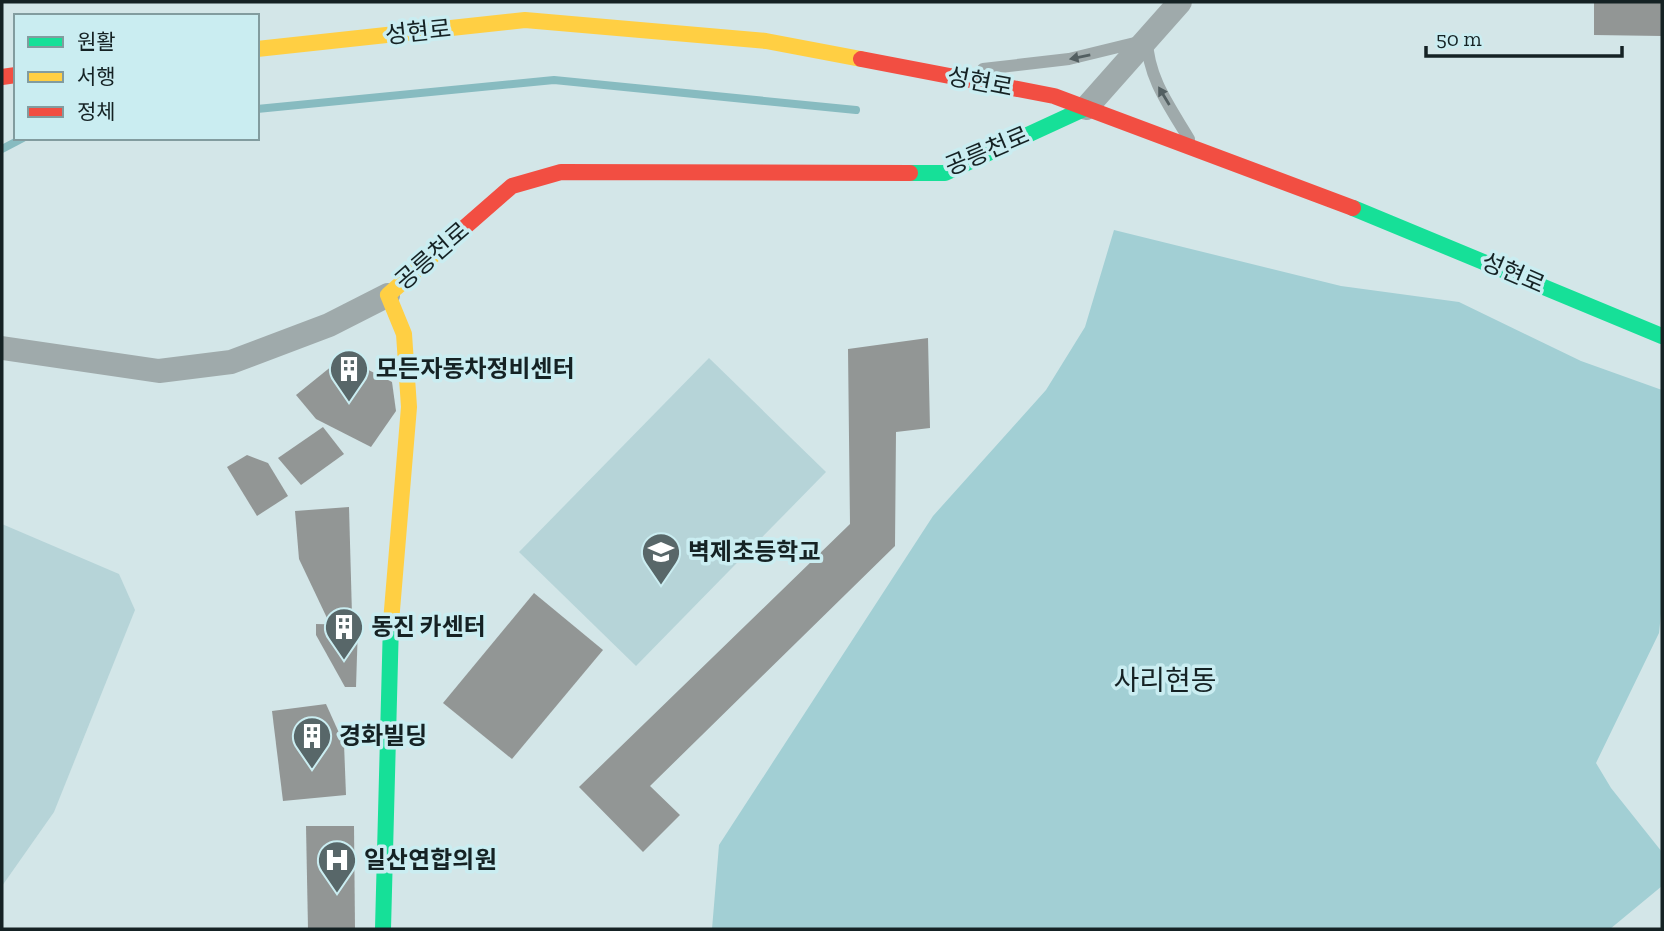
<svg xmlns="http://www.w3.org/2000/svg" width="1664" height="931" font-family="'Zilla Slab','Noto Sans KR',serif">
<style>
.green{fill:#b6d4d8}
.forest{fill:#a2cfd4}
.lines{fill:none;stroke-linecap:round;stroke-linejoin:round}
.stream{stroke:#87bbc0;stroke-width:8}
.building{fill:#929695}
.lane{stroke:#9faaab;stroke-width:12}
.street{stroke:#9faaab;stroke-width:24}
.fast{stroke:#16e098;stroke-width:16}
.slow{stroke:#ffcf43;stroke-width:16}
.jam{stroke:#f24e42;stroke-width:16}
.oneway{fill:#535f61}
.labels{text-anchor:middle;stroke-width:7;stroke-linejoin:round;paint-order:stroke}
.street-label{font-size:24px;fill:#152224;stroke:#caedf1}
.poi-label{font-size:24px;font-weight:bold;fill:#152224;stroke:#caedf1;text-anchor:start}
.quarter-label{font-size:28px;fill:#152224;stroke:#caedf1}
</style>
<rect width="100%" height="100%" fill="#d3e6e8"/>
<g class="green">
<path d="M709,358L826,472L636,666L519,552Z"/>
<path d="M2,524L119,574L135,610L54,812L2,886Z"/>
</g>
<path class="forest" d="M1114,230L1341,286L1459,302L1581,361L1662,390V604L1659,633L1596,763L1611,788L1662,852V886L1610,929H712L719,845L933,516L1046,390L1085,327Z"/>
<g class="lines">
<g class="stream">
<path d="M257,109L554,80L856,110"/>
<path d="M2,149L23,138"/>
</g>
</g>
<g class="building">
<path d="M1594,2H1662V36L1594,35Z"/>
<path d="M928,338L930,428L896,432L895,546L650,786L680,815L643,852L579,787L850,524L848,349Z"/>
<path d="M343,357L392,382L396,411L371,447L316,419L296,395Z"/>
<path d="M323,427L344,454L301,485L278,458Z"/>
<path d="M247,455L268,463L288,496L257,516L227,467Z"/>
<path d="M349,507L352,615L327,618L299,559L295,511Z"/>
<path d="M534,593L603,650L512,759L443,703Z"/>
<path d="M316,624L358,625L356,687H345L316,635Z"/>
<path d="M326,704L344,744L346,795L283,801L272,711Z"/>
<path d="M306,826H354L355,929H308Z"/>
</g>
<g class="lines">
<path class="lane" d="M983,69L1069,59L1147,40C1148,78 1170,107 1189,139"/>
<g class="street">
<path d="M1086,108L1180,2"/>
<path d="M2,348L159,371L231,362L329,325L388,295"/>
</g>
<g class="fast">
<path d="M910,173H945L1086,108"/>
<path d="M1353,208L1662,336"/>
<path d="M383,929L391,622"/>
</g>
<g class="slow">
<path d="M257,49L525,20L766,41L861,59"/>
<path d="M391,622L409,407L404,334L388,295L457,234"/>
</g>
<g class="jam">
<path d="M861,59L1054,96L1353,208"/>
<path d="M2,77L16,75"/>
<path d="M457,234L512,186L561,172L910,173"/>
</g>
</g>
<defs><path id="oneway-solid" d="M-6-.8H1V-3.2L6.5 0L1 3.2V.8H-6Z" transform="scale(1.75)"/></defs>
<g class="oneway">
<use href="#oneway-solid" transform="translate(1080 57) rotate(169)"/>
<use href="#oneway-solid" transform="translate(1164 96) rotate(-121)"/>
</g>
<defs>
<g id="building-pin" transform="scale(2.0125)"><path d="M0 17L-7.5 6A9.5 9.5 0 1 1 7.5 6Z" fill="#586769" stroke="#caedf1"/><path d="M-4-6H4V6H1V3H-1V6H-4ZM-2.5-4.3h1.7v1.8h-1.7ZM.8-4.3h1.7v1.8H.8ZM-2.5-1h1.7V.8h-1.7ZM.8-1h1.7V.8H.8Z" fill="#fff"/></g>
<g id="school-pin" transform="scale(2.0125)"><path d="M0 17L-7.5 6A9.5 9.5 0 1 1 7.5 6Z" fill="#586769" stroke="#caedf1"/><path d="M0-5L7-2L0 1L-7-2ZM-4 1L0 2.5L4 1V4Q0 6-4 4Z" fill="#fff"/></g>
<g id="hospital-pin" transform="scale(2.0125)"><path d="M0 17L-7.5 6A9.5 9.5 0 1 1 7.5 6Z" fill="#586769" stroke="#caedf1"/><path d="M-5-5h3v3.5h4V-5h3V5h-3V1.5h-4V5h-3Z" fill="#fff"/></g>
</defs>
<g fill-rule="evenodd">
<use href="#building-pin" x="349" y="369"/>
<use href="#school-pin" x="661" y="552"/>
<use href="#building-pin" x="344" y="627"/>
<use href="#building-pin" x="312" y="736"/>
<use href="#hospital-pin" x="337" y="860"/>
</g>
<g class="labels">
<g class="street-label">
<text transform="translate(418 32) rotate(-6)" y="8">성현로</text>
<text transform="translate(980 82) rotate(11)" y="8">성현로</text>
<text transform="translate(987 151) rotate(-23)" y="8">공릉천로</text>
<text transform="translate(432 256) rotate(-41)" y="8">공릉천로</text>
<text transform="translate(1513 273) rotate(23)" y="8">성현로</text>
</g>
<g class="poi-label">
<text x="376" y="377">모든자동차정비센터</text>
<text x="688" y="560">벽제초등학교</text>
<text x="371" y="635">동진 카센터</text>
<text x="339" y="744">경화빌딩</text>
<text x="364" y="868">일산연합의원</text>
</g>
<g class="quarter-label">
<text x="1165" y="690">사리현동</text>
</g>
</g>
<rect width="1664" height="931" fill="none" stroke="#152224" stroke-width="7"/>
<rect x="14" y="14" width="245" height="126" fill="#caedf1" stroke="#829c9f" stroke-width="2"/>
<rect x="28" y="37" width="35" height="10" fill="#16e098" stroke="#829c9f" stroke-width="2"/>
<text x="77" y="49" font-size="21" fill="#152224">원활</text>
<rect x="28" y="72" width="35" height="10" fill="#ffcf43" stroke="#829c9f" stroke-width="2"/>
<text x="77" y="84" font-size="21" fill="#152224">서행</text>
<rect x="28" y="107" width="35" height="10" fill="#f24e42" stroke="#829c9f" stroke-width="2"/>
<text x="77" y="119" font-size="21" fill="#152224">정체</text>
<path d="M1426 46v10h196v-10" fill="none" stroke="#152224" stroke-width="3.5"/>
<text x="1436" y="46" font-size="21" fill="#152224" stroke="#caedf1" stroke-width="5" paint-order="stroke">50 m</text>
</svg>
